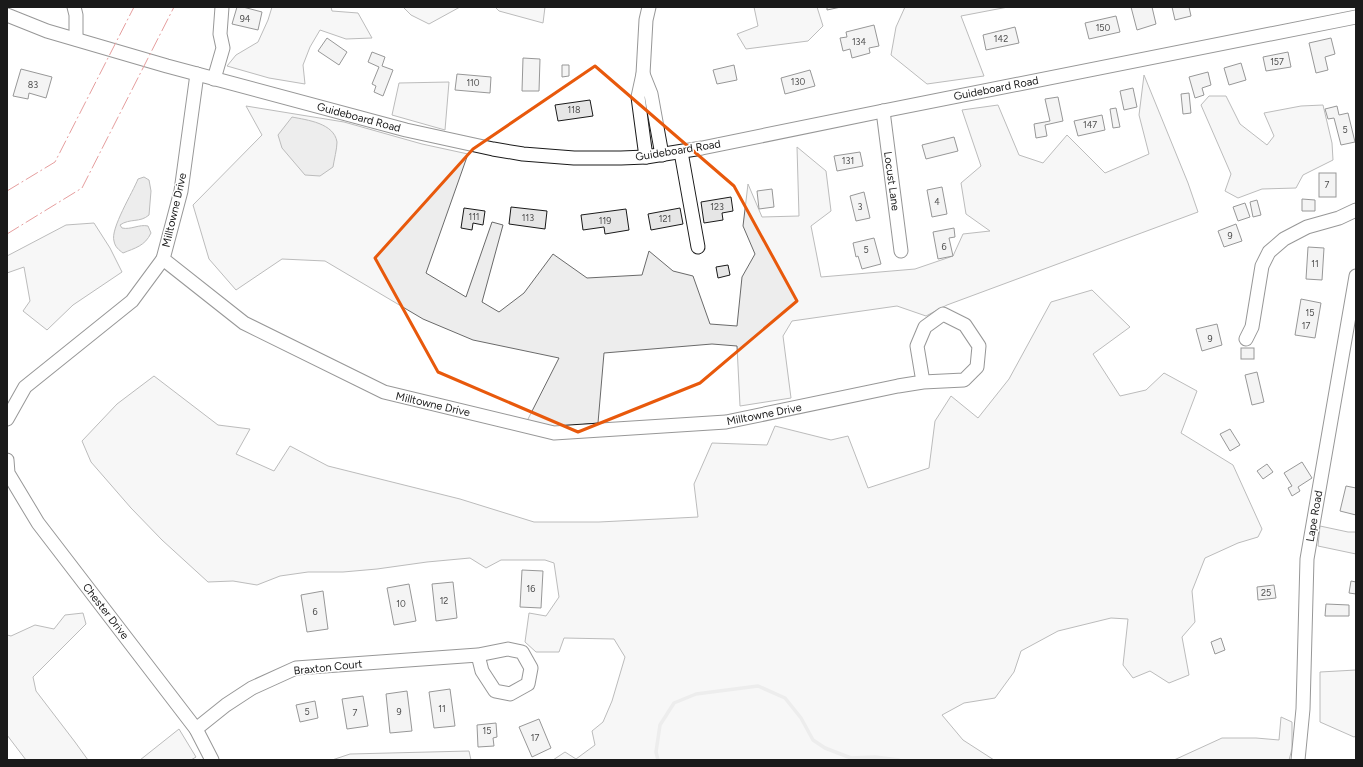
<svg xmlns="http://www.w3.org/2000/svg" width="1363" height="767" font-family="Figtree,sans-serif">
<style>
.built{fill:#ededed;stroke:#6a6a6a}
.water{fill:#d7d7d7;stroke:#6a6a6a}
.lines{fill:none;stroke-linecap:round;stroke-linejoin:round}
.stream{stroke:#d7d7d7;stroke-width:3.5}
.building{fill:#e6e6e6;stroke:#1a1a1a}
.minor-casing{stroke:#1a1a1a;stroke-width:15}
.minor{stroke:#fff;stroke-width:13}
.power{stroke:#c62828;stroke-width:1;stroke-dasharray:14 3 2 3;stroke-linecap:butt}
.marked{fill:none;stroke:#e8590c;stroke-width:3;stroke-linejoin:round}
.labels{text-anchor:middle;stroke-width:3;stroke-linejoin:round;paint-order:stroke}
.number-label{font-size:9px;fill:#4d4d4d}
.street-label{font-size:11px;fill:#1a1a1a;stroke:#fff}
</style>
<rect width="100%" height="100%" fill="#fff"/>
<g class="built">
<path d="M272,7H331L332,11L358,13L372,38L346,39L320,30L310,47L303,65L305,84L269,78L227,66L236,55L258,42L268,20Z"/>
<path d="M403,7H460L429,24L411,15Z"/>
<path d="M495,7H545L543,23L499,11Z"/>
<path d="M754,7H817L823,26L808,41L746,49L737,34L758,26Z"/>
<path d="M905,7H1008L961,16L984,76L927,84L891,55L896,27Z"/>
<path d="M1144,75L1188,183L1198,212L947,305L926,316L897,306L792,321L783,336L791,398L740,406L737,346L712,344L604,353L598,423L557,427L527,421L559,358L473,340L423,319L325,261L282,259L236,290L209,259L193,205L262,135L246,106L344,122L422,144L468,154L426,273L466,297L492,222L503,225L482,302L499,312L524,293L553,254L587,278L642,275L649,251L673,271L693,276L710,324L737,326L742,277L755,254L743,226L748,184L762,217L799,216L797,147L826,171L831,211L811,226L821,277L915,269L953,256L963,234L990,231L966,214L961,183L981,166L962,110L998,105L1019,155L1043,163L1067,135L1105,173L1149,154L1139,115Z"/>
<path d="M449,82L445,130L392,115L399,83Z"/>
<path d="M1209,96H1226L1240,124L1267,145L1274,136L1264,113L1301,106L1323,105L1332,143L1333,160L1303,175L1296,188L1262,189L1238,198L1225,191L1231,174L1201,105Z"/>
<path d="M94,223L110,248L122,272L73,305L47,330L23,311L30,301L24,267L7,273V256L66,225Z"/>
<path d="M1092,290L1130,327L1093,354L1120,396L1146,390L1164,373L1197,391L1181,433L1233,465L1262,529L1258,537L1238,543L1205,558L1192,591L1195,622L1182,637L1189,675L1169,683L1150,671L1133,678L1123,665L1128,619L1111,618L1058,631L1021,651L1014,672L995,698L964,703L942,715L963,740L994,760H553L565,752L576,759L595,745L592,731L603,722L612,701L625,657L614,639L564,638L559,652H536L525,642L529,613L546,616L559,597L554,563L545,560H501L486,568L470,558L427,562L377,569L343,572H308L280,576L257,585L233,581L208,582L162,540L131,508L91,462L82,441L117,404L154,376L218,425L250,429L236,454L274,471L290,446L328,466L460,499L534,522H599L698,517L694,484L712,443L767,445L775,426L831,440L848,436L868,488L929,468L935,421L951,396L978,418L1009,379L1051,302Z"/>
<path d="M1320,526L1348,532H1356V554L1318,546Z"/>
<path d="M83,613L86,624L33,677L36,691L75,742L88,760H26L7,735V635L11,636L35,625L54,629L65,615Z"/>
<path d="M1356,670V736L1354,737L1320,722V672Z"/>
<path d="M1281,717L1292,722V749L1289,760H1174L1222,738H1256L1279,740Z"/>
<path d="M179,729L196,757L191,760H140Z"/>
<path d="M469,751L471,760H332L350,754Z"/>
</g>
<g class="water">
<path d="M292,117C307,120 334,123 337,142C337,149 334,160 333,167L320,176L305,175L282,148L278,135Z"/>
<path d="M144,177L149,180L151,191L149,215C140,223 130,218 120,225L122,228C131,230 139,224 148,226L151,233C145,246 135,248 123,253C119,250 115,247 114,241C110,229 133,192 138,179Z"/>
</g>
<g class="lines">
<path class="stream" d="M658,760L656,752L660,725L674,703L696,694L758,686L785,698L801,718L813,740L825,748L851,758L875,757L899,760"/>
</g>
<g class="building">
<path d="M237,7H243L262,12L258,30L232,24Z"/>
<path d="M827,7H841L827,10Z"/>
<path d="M1131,7H1152L1156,24L1137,30Z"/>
<path d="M1172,7H1189L1191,16L1175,20Z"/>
<path d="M1116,16L1120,32L1089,39L1085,23Z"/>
<path d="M874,25L879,46L869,48L870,53L852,58L850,49L843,51L840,38L847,37L846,32Z"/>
<path d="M1015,27L1019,43L986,50L983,35Z"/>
<path d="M327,38L347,52L339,65L318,51Z"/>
<path d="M1331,38L1335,54L1325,57L1328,70L1316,73L1309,43Z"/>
<path d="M372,52L385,57L382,66L393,70L383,96L374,92L376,86L372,84L379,67L368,62Z"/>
<path d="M1288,52L1291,67L1266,71L1263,57Z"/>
<path d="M523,58L540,59L539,91H522Z"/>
<path d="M1241,63L1246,80L1229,85L1224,68Z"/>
<path d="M562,65H569V76L562,77Z"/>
<path d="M734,65L737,80L717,84L713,70Z"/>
<path d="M21,69L52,77L46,98L29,93L28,99L13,96Z"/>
<path d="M810,70L815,86L785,94L781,78Z"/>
<path d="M1208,72L1211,85L1202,88L1204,95L1195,98L1189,77Z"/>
<path d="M457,74L491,77L490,93L455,90Z"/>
<path d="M1133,88L1137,107L1124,110L1120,91Z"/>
<path d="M1189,93L1191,113L1183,114L1181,94Z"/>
<path d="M1058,97L1063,121L1045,125L1047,136L1036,138L1034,124L1050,121L1045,99Z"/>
<path d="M590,100L593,116L558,121L555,105Z"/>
<path d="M1337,106L1339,115L1348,113L1355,142L1341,145L1334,118L1328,119L1325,109Z"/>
<path d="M1116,108L1120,127L1113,128L1110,109Z"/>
<path d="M1102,115L1105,130L1078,136L1074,121Z"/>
<path d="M954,137L958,151L926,159L922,145Z"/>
<path d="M860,152L863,166L837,171L834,156Z"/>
<rect x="1319" y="173" width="17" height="24"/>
<path d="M942,187L947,214L932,217L927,190Z"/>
<path d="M772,189L774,207L759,209L757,191Z"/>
<path d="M864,192L870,218L856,221L850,196Z"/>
<path d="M731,197L733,211L722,213L723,220L704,223L701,202Z"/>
<path d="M1302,199L1315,200V211H1302Z"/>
<path d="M1257,200L1261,215L1253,217L1250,202Z"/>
<path d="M1245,203L1250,217L1238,221L1233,207Z"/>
<path d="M511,207L547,211L545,229L509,224Z"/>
<path d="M464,208L485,211L483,225L473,223L472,230L461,228Z"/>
<path d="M680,208L683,224L651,230L648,214Z"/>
<path d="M626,209L629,230L605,234L604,227L583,230L581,215Z"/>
<path d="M1236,224L1242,241L1224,247L1218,231Z"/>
<path d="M954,228L955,237L949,238L953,256L938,259L933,232Z"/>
<path d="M874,238L881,264L862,269L858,256L856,257L853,243Z"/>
<path d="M1308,247L1324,248L1322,280L1306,279Z"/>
<path d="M728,265L730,275L718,278L716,267Z"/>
<path d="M1301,299L1321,303L1315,338L1295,335Z"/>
<path d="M1217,324L1222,345L1202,351L1196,329Z"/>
<rect x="1241" y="348" width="13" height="11"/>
<path d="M1257,372L1264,402L1252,405L1245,375Z"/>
<path d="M1230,429L1240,445L1230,451L1220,434Z"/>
<path d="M1302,462L1312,478L1298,487L1300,491L1292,496L1288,488L1292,486L1284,473Z"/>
<path d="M1267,464L1273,472L1263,479L1257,471Z"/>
<path d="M1346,486L1356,488V515L1340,511Z"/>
<path d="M522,570L543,571L541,608L520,607Z"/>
<path d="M1351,581L1356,582V594L1349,593Z"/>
<path d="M453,582L457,618L436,621L432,584Z"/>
<path d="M409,584L416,621L394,625L387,588Z"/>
<path d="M1274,585L1276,598L1258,600L1257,587Z"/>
<path d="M323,591L328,629L307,632L301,595Z"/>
<path d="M1326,604L1349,605V616H1325Z"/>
<path d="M1221,638L1225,650L1215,654L1211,642Z"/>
<path d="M450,689L455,726L434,728L429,692Z"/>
<path d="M407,691L412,731L390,733L386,694Z"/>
<path d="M363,696L368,726L347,729L342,699Z"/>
<path d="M315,701L318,718L300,722L296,705Z"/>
<path d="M539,719L551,748L532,757L519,727Z"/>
<path d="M496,723L497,737L493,738L494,746L478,747L477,725Z"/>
</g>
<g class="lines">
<g class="minor-casing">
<g id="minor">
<path d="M74,7L76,15V39"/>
<path d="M7,15L47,31L167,66L406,130L493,149L523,154L574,158H621L646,157L702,148L883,111L1356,17"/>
<path d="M197,74L181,191L163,259L244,323L384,392L554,433L726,422L898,386L923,382L964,380L977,367L979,346L965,325L943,314L925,327L917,346L923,382"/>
<path d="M643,74L651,94L662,155"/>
<path d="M214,79L223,48L220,34L222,7"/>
<path d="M883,111L901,251"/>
<path d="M681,152L698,247"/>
<path d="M646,157L638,97L643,74L646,20L649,7"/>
<path d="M1246,339L1252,327L1262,266L1269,252L1284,239L1307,227L1339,218L1356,210"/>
<path d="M7,419L25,387L132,301L163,259"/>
<path d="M7,460L8,473L38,523L196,729L212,760"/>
<path d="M196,729L226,705L252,688L296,668L478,655L508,649L522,652L531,668L528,684L510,694L495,691L482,671L478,655"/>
<path d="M1298,760L1303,709L1307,559L1356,276"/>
</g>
</g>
<use href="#minor" class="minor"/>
<g class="power">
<path d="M7,191L55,162L134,7"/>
<path d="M7,234L82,188L174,7"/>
</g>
</g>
<path d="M0 0H1363V767H0ZM595,66L734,186L797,301L700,383L578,432L438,372L375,258L473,149Z" fill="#fff" fill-opacity=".55" fill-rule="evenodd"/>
<path class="marked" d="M595,66L734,186L797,301L700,383L578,432L438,372L375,258L473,149Z"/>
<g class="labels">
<g class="number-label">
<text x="245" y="22">94</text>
<text x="1103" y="31">150</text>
<text x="1001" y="42">142</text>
<text x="859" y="45">134</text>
<text x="1277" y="65">157</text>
<text x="798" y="85">130</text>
<text x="473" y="86">110</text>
<text x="33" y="88">83</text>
<text x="574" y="113">118</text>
<text x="1090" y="128">147</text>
<text x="1345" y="133">5</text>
<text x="848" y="164">131</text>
<text x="1327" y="188">7</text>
<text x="937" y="205">4</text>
<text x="717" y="210">123</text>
<text x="860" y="210">3</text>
<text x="474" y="220">111</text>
<text x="528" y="221">113</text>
<text x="665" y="222">121</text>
<text x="605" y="224">119</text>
<text x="1230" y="239">9</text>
<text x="944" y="250">6</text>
<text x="866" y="253">5</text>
<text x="1315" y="267">11</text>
<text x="1310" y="316">15</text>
<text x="1306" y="329">17</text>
<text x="1210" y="342">9</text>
<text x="531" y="592">16</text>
<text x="1266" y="596">25</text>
<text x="444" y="604">12</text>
<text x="401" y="607">10</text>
<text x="315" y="615">6</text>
<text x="442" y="712">11</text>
<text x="307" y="715">5</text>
<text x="399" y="715">9</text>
<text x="355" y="716">7</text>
<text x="487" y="734">15</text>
<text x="535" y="741">17</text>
</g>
<g class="street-label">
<text transform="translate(996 88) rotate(-11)" y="4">Guideboard Road</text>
<text transform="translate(359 117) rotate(15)" y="4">Guideboard Road</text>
<text transform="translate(678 150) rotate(-9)" y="4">Guideboard Road</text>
<text transform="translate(892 181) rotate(82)" y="4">Locust Lane</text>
<text transform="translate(174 210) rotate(-77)" y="4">Milltowne Drive</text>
<text transform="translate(433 404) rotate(13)" y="4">Milltowne Drive</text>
<text transform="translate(764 414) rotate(-11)" y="4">Milltowne Drive</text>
<text transform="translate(1314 516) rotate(-80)" y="4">Lape Road</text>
<text transform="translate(106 611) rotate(52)" y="4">Chester Drive</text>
<text transform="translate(328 667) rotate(-6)" y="4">Braxton Court</text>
</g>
</g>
<rect width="1363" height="767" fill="none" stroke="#1a1a1a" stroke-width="16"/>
</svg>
